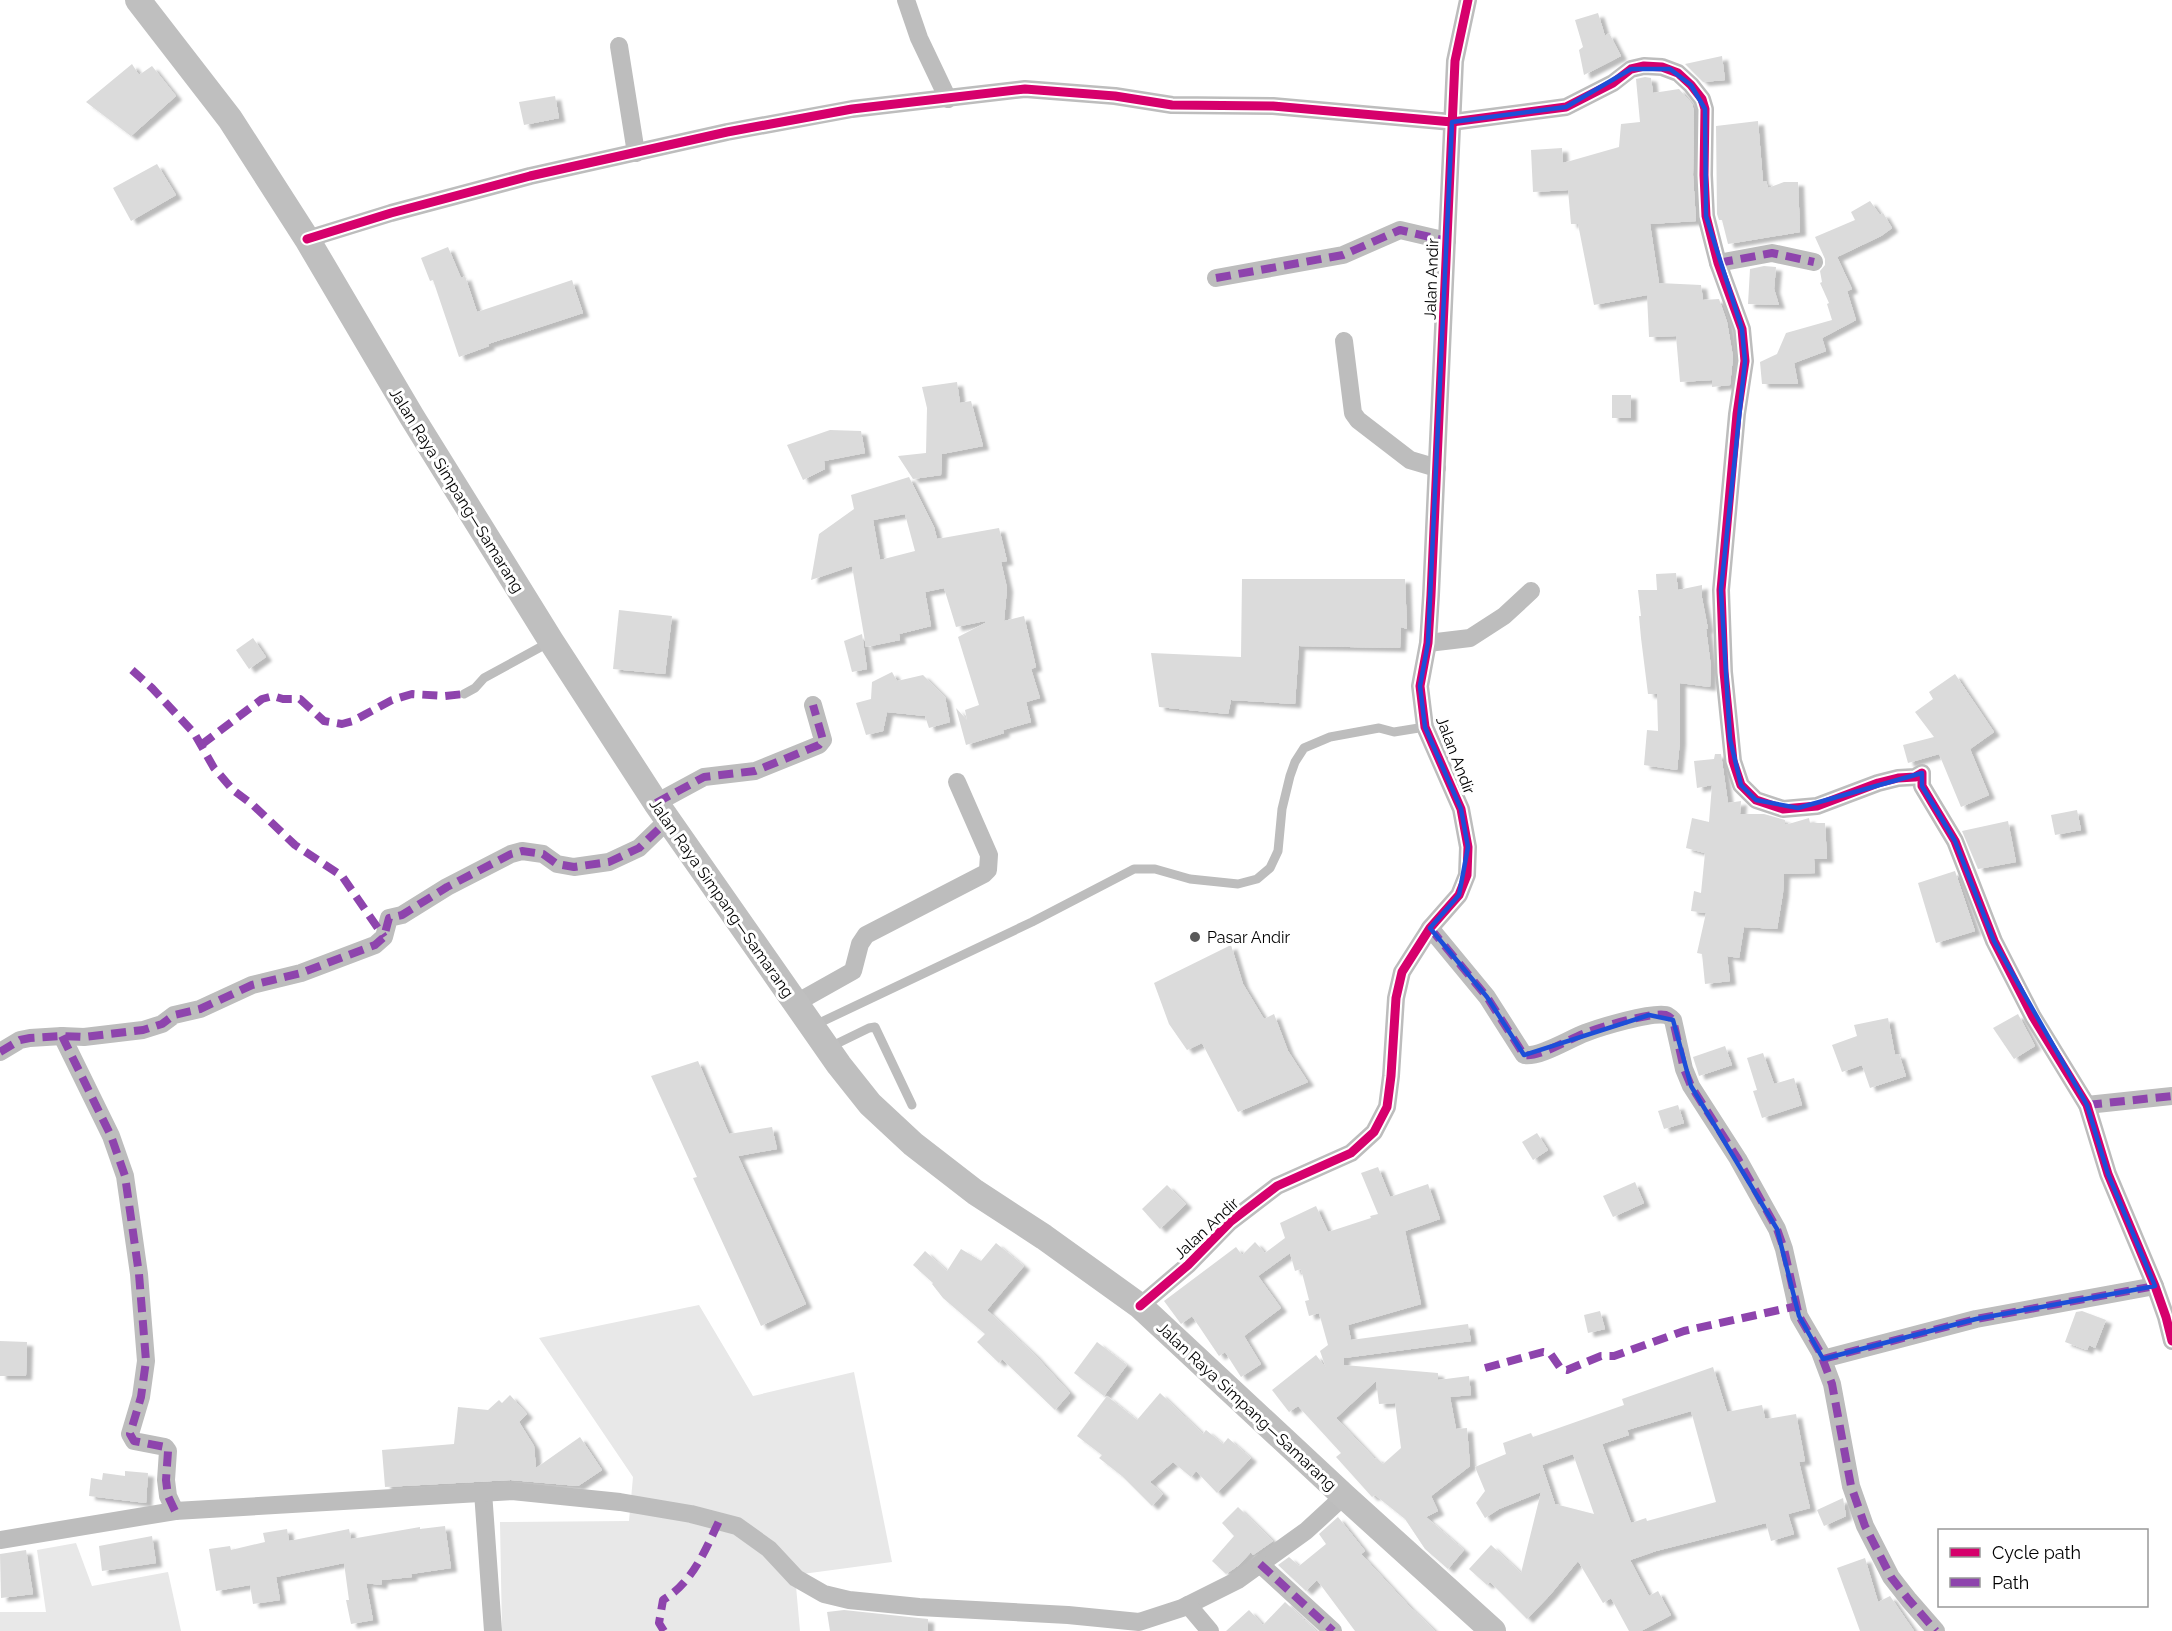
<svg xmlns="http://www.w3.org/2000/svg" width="2172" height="1631" font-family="Raleway,sans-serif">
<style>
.green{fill:#e8e8e8}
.building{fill:#dbdbdb;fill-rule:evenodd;filter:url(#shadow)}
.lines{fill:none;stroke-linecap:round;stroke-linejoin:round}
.service{stroke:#bdbdbd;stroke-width:9}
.minor{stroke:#bdbdbd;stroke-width:18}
.secondary{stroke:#bfbfbf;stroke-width:26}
.quiet{stroke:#8e44ad;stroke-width:8;stroke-dasharray:15 8;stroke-linecap:butt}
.cycleway-casing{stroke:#fff;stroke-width:13}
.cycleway{stroke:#d6006c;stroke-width:9}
.marked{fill:none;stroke:#1d4ed8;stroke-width:4.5;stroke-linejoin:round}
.poi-dot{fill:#595959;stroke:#fff;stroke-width:2}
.labels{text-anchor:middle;stroke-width:6;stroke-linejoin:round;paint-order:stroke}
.street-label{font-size:16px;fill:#000;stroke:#fff}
.poi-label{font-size:16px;fill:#000;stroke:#fff;text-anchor:start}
</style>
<defs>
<filter id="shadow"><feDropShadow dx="6" dy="4" stdDeviation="1.5" flood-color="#0004"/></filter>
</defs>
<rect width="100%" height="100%" fill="#fff"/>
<g class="green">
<path d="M699,1305L753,1396L854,1372L892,1562L795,1575L800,1631H502L500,1522L629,1521L633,1477L539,1338Z"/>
<path d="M76,1543L92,1586L168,1572L181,1631H0V1612H46L37,1550Z"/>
</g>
<g class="building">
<path d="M1598,13L1605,36L1609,33L1621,56L1584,75L1579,50L1583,47L1575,20Z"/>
<path d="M1722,56L1725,80L1703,82L1685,64Z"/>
<path d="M132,64L139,75L152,66L176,96L131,136L86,102Z"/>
<path d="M1645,77L1651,78L1653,93L1679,89L1692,104L1694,111L1693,175L1696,221L1650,224L1659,283L1701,285L1703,300L1719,299L1727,322L1733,357L1730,385L1712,387V380L1680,382L1676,336L1649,337L1647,295L1594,305L1578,224H1571L1568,190L1533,192L1531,150L1562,148L1563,163L1619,147L1621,124L1640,122L1636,79Z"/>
<path d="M555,96L559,118L524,125L519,102Z"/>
<path d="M1758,121L1763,182L1766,181L1768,188L1784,182H1798L1800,232L1728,244L1722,220H1719L1717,214L1716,126Z"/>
<path d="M157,164L176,195L131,221L113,188Z"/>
<path d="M1870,201L1880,215L1883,213L1892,228L1881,236L1837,257L1852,289L1847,291L1856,320L1822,338L1826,351L1794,363L1798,384H1762L1760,362L1777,354L1786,333L1832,320L1827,304L1829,303L1820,283L1822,282L1820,271L1825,265V259L1815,237L1855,220L1851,212Z"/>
<path d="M448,247L461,278L465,276L477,312L572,280L583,313L488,344L489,346L459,357L433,280L430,281L421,258Z"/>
<path d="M1764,266L1776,267L1774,289L1779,305L1748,304L1750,269Z"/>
<path d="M957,382L960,403L971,401L983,446L942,454L941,475L913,479L898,456L926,453L927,408L922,387Z"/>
<rect x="1612" y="395" width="19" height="23"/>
<path d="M830,430L861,431L865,453L824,461L825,469L803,480L787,445Z"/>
<path d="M909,477L934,527L937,539L999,528L1007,561L1001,562L1007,588L1004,621L1024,616L1036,667L1031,669L1040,698L1026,702L1031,722L1003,730L1004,733L966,745L956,708L967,720L965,710L979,705L958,637L985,623V621L956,627L944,588L925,592L931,626L899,634L900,640L866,647L852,566L811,580L819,534L854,509L851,495ZM905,514L915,551L880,560L873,520Z"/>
<path d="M1676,573L1678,590L1702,585V598L1708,629H1706L1711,667L1710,687L1680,683V741L1677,770L1644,765L1647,730L1658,731L1657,694H1648L1641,638L1639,616H1641L1638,590H1657L1656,574Z"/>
<path d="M1242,579H1405L1407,629L1401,627L1400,648L1299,646L1295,704L1231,700L1228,714L1159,707L1151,653L1241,657Z"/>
<path d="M619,610L672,616L665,674L613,669Z"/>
<path d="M862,634L867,669L852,672L844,641Z"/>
<path d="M253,638L266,657L249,669L236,650Z"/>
<path d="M892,672L897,681L923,675L945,697L950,722L929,728L925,716L887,712L883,731L866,735L856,703L871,699L872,682Z"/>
<path d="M1955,674L1994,732L1970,749L1989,795L1961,807L1939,754L1908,763L1903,745L1934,737L1915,712L1933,699L1929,692Z"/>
<path d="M1715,754H1721L1728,803L1741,801L1740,814H1764L1785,820V825L1809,818L1810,823H1825L1827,859H1814L1815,873L1784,874L1783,893L1777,929L1744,927L1739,958L1727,956L1730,981L1705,984L1702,954L1697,953L1706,913L1691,911L1694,891L1701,893L1705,853L1686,848L1692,818L1709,822L1712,785L1697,788L1694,761L1714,759Z"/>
<path d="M2077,810L2081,830L2055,835L2051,815Z"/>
<path d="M2008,821L2016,862L1978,869L1962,831Z"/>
<path d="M1955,871L1975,931L1936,943L1918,883Z"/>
<path d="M1231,945L1243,984L1264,1019L1274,1014L1288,1051L1308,1082L1238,1112L1202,1043L1187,1050L1169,1024L1154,983Z"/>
<path d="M2018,1014L2035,1046L2014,1059L1993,1028Z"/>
<path d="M1888,1018L1895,1055L1899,1054L1906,1076L1870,1088L1862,1065L1842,1072L1832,1045L1857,1036L1854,1025Z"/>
<path d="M1725,1046L1732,1065L1699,1076L1693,1057Z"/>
<path d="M1763,1053L1774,1084L1794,1078L1802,1105L1762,1118L1753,1091L1757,1090L1747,1058Z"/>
<path d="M698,1061L729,1134L772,1127L777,1149L738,1156L806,1304L761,1326L693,1178L697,1177L651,1076Z"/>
<path d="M1678,1105L1684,1123L1664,1129L1658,1111Z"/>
<path d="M1537,1133L1548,1150L1533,1160L1522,1142Z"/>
<path d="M1378,1167L1390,1197L1428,1184L1440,1219L1405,1231L1421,1304L1348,1325L1351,1340L1468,1324L1471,1341L1344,1358V1365L1438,1373V1380L1469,1376L1471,1395L1450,1397L1456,1429L1467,1428L1470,1466L1431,1496L1438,1511L1426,1517L1464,1550L1448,1569L1425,1549L1405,1519L1375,1495L1372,1497L1336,1457L1341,1453L1298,1406L1289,1412L1272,1390L1316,1355L1326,1368L1320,1351L1328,1345L1319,1313L1309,1316L1305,1301L1309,1300L1301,1269L1295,1271L1290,1253L1258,1276L1281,1308L1244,1336L1261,1364L1241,1377L1225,1352L1219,1356L1192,1316L1181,1324L1164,1301L1236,1247L1242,1255L1255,1242L1265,1253L1285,1238L1280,1223L1316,1206L1328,1232L1371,1218L1370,1216L1378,1214L1361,1173ZM1376,1381L1379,1404L1395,1403L1401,1448L1383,1464L1377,1458L1375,1459L1336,1418Z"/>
<path d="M1635,1182L1644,1203L1613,1217L1603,1196Z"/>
<path d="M1167,1185L1186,1204L1160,1229L1142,1209Z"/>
<path d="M996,1243L1024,1266L987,1310L1034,1354L1070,1393L1055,1410L1002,1359L999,1363L977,1342L985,1334L943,1298L932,1284L933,1283L913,1265L925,1251L947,1271L961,1249L981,1261Z"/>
<path d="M1600,1311L1605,1329L1588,1333L1584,1315Z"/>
<path d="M2082,1311L2106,1320L2095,1348L2089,1345L2087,1350L2065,1342L2076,1312Z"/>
<path d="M0,1341L27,1342L26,1376H0Z"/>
<path d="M1097,1342L1127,1365L1104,1396L1074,1373Z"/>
<path d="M1713,1367L1727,1412L1762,1405L1765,1418L1767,1419L1796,1414L1805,1461L1799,1462L1810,1508L1788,1514L1794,1534L1771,1541L1766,1523L1656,1551L1630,1560L1649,1596L1658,1591L1671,1615L1641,1631H1629L1611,1598L1603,1603L1578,1561L1550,1595L1527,1619L1490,1582L1487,1585L1469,1569L1491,1545L1521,1573L1541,1492L1499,1509L1485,1518L1476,1503L1485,1491L1475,1467L1506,1454L1503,1443L1531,1433L1533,1437L1624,1405L1622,1399ZM1691,1411L1716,1502L1647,1521L1646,1518L1631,1523L1602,1444L1629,1435L1627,1430ZM1573,1454L1594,1514L1555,1504L1542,1465Z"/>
<path d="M1160,1393L1203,1434L1206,1430L1223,1444L1228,1438L1251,1458L1217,1493L1196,1471L1191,1477L1173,1462L1150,1482L1163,1494L1152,1506L1122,1476L1099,1458L1102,1455L1077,1436L1107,1396L1137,1420Z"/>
<path d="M510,1395L527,1414L519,1422L534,1446L536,1468L580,1437L602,1470L578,1486L511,1480L385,1487L382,1450L454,1444L458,1407L488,1410L499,1400L502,1403Z"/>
<path d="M125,1471L148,1473L146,1503L89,1496L91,1478L102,1480L103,1473L125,1476Z"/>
<path d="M1843,1498L1846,1516L1824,1526L1817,1510Z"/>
<path d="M1238,1507L1273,1541L1253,1555L1251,1552L1239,1565L1226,1574L1212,1561L1234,1536L1222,1523Z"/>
<path d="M1338,1517L1365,1551L1361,1554L1409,1606L1435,1631H1355L1317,1580L1306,1591L1278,1565L1289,1557L1299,1566L1326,1544L1319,1534Z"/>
<path d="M445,1526L451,1568L411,1574L412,1577L382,1580L381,1585L366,1583L373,1620L351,1624L346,1600H349L344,1563L276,1577L280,1600L253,1604L250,1585L216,1591L209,1549L230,1546L231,1550L265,1542L263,1533L287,1529L289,1541L349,1529L351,1539L420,1527V1529Z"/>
<path d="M152,1536L156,1563L102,1571L99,1546Z"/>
<path d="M26,1550L33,1594L1,1598L0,1554Z"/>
<path d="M1865,1558L1878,1602L1890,1596L1914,1631H1860L1837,1568Z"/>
<path d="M1285,1602L1316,1631H1226L1249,1610L1263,1625Z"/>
<path d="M844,1610L928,1619V1631H830L827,1612Z"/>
</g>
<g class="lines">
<g class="service">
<path d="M464,694L475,688L484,678L548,643"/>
<path d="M815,1025L1032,922L1134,869H1155L1190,879L1238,884L1257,879L1270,868L1278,851L1282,809L1290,776L1295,762L1304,748L1330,737L1379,728L1394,732L1425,727"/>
<path d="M830,1047L869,1028L875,1027L912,1105"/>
</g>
<g class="minor">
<path d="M906,0L919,38L948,99"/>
<path d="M619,46L636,153"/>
<path d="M307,239L391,213L530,176L727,132L852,109L1025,89L1115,96L1172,105L1273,106L1452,122L1566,107L1613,83L1631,69L1644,66L1662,67L1678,73L1691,85L1702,99L1705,109L1704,175L1706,216L1718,263L1742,329L1745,361L1737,414L1721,590L1724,672L1733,761L1741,785L1756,800L1783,809L1817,806L1878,783L1898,778L1915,777L1922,773V786L1955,841L1994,941L2033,1017L2087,1105L2108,1174L2155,1286L2166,1317L2172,1341"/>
<path d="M1718,263L1772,253L1814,262"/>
<path d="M1216,278L1343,255L1400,230L1447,241"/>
<path d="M1344,341L1353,413L1358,420L1410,460L1437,468"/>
<path d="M1428,643L1470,638L1504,616L1531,591"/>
<path d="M656,803L704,777L755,771L819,745L823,740L813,705"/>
<path d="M1430,928L1487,997L1524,1055C1539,1058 1569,1039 1585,1033C1601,1027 1650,1012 1666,1015C1669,1016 1671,1018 1673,1020L1684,1069L1691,1086L1738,1159L1777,1229L1784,1249L1799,1316L1820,1352L1832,1384L1851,1486L1865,1526L1891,1577L1909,1600L1936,1631"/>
<path d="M796,1003L853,971L860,944L866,935L984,874L988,870L989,855L957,782"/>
<path d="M62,1036L111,1136L125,1176L139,1274L146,1361L141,1397L130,1434L134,1441L165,1447L168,1451L166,1480L168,1496L175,1511"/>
<path d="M0,1052L20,1040L30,1038L62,1036L84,1037L143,1030L162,1024L174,1015L200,1009L252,985L301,973L375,945L384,937L389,918L402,915L447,887L511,854L522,851L543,854L557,864L574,867L609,862L639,848L668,820"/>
<path d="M2087,1105L2172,1096"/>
<path d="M1140,1306L1188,1265L1230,1222L1277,1186L1351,1153L1374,1132L1387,1107L1391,1076L1396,998L1402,972L1430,928L1459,895L1467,875L1468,847L1461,809L1425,727L1420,686L1428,643L1431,595L1455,61L1468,0"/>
<path d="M1823,1359L1976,1319L2155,1286"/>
<path d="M483,1492L493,1631"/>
<path d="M0,1540L175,1511L512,1491L620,1502L691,1514L737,1526L769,1549L796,1578L824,1594L849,1600L919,1607L1068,1615L1139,1622L1182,1608L1238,1580L1306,1531L1344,1496"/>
<path d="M1260,1564L1333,1631"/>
<path d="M1188,1605L1210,1631"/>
</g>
<path class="secondary" d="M138,0L230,119L307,239L412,417L551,641L656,803L839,1065L870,1104L913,1144L975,1192L1044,1237L1140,1306L1344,1496L1493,1631"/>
<g class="quiet">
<path d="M1718,263L1772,253L1814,262"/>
<path d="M1216,278L1343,255L1400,230L1447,241"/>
<path d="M132,670L152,688L194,733L214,768L233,790L253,805L295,845L342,876L384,937"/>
<path d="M201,745L262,699L273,696L283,699H300L324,721L342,724L353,721L392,700L412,694L445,696L464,694"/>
<path d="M656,803L704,777L755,771L819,745L823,740L813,705"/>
<path d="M1430,928L1487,997L1524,1055C1539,1058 1569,1039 1585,1033C1601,1027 1650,1012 1666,1015C1669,1016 1671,1018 1673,1020L1684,1069L1691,1086L1738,1159L1777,1229L1784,1249L1799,1316L1820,1352L1832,1384L1851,1486L1865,1526L1891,1577L1909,1600L1936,1631"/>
<path d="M62,1036L111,1136L125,1176L139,1274L146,1361L141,1397L130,1434L134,1441L165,1447L168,1451L166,1480L168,1496L175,1511"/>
<path d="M0,1052L20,1040L30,1038L62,1036L84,1037L143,1030L162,1024L174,1015L200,1009L252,985L301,973L375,945L384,937L389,918L402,915L447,887L511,854L522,851L543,854L557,864L574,867L609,862L639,848L668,820"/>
<path d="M2087,1105L2172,1096"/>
<path d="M1823,1359L1976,1319L2155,1286"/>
<path d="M1485,1368L1543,1352L1550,1353L1561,1369L1567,1370L1601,1356H1614L1684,1331L1797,1306"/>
<path d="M1260,1564L1333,1631"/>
<path d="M664,1631L659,1623L663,1600C692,1583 705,1551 719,1521"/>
</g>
<g class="cycleway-casing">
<g id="cycleway">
<path d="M307,239L391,213L530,176L727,132L852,109L1025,89L1115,96L1172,105L1273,106L1452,122L1566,107L1613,83L1631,69L1644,66L1662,67L1678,73L1691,85L1702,99L1705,109L1704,175L1706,216L1718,263L1742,329L1745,361L1737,414L1721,590L1724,672L1733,761L1741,785L1756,800L1783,809L1817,806L1878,783L1898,778L1915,777L1922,773V786L1955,841L1994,941L2033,1017L2087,1105L2108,1174L2155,1286L2166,1317L2172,1341"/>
<path d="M1140,1306L1188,1265L1230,1222L1277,1186L1351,1153L1374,1132L1387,1107L1391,1076L1396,998L1402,972L1430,928L1459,895L1467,875L1468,847L1461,809L1425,727L1420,686L1428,643L1431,595L1455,61L1468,0"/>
</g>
</g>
<use href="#cycleway" class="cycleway"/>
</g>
<path class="marked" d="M1631,69H1670L1691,85L1705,109L1706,216L1742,329L1745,361L1721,590L1730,739L1741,785L1756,800L1798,808L1922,773V786L1955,841L1994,941L2087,1105L2108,1174L2155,1286L1976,1319L1823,1359L1799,1316L1777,1229L1691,1086L1673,1020L1649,1015L1524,1055L1487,997L1430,928L1459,895L1468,847L1461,809L1425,727L1420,686L1428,643L1452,122L1566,107Z"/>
<circle class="poi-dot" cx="1195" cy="937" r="6"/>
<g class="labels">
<g class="street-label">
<text transform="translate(1431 279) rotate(-88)" y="6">Jalan Andir</text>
<text transform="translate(457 490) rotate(58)" y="6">Jalan Raya Simpang—Samarang</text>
<text transform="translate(1456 755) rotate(69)" y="6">Jalan Andir</text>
<text transform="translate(722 898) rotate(55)" y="6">Jalan Raya Simpang—Samarang</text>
<text transform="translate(1206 1228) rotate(-43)" y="6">Jalan Andir</text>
<text transform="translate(1247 1406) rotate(43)" y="6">Jalan Raya Simpang—Samarang</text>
</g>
<g class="poi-label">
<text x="1207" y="943">Pasar Andir</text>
</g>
</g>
<rect x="1938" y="1529" width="210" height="78" fill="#ffffff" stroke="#999999" stroke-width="1.5"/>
<rect x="1950" y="1548" width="30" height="9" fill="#d6006c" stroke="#999999" stroke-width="1.5"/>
<text x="1992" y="1559" font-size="18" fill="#000000">Cycle path</text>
<rect x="1950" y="1578" width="30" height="9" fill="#8e44ad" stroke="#999999" stroke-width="1.5"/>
<text x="1992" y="1589" font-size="18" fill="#000000">Path</text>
</svg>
